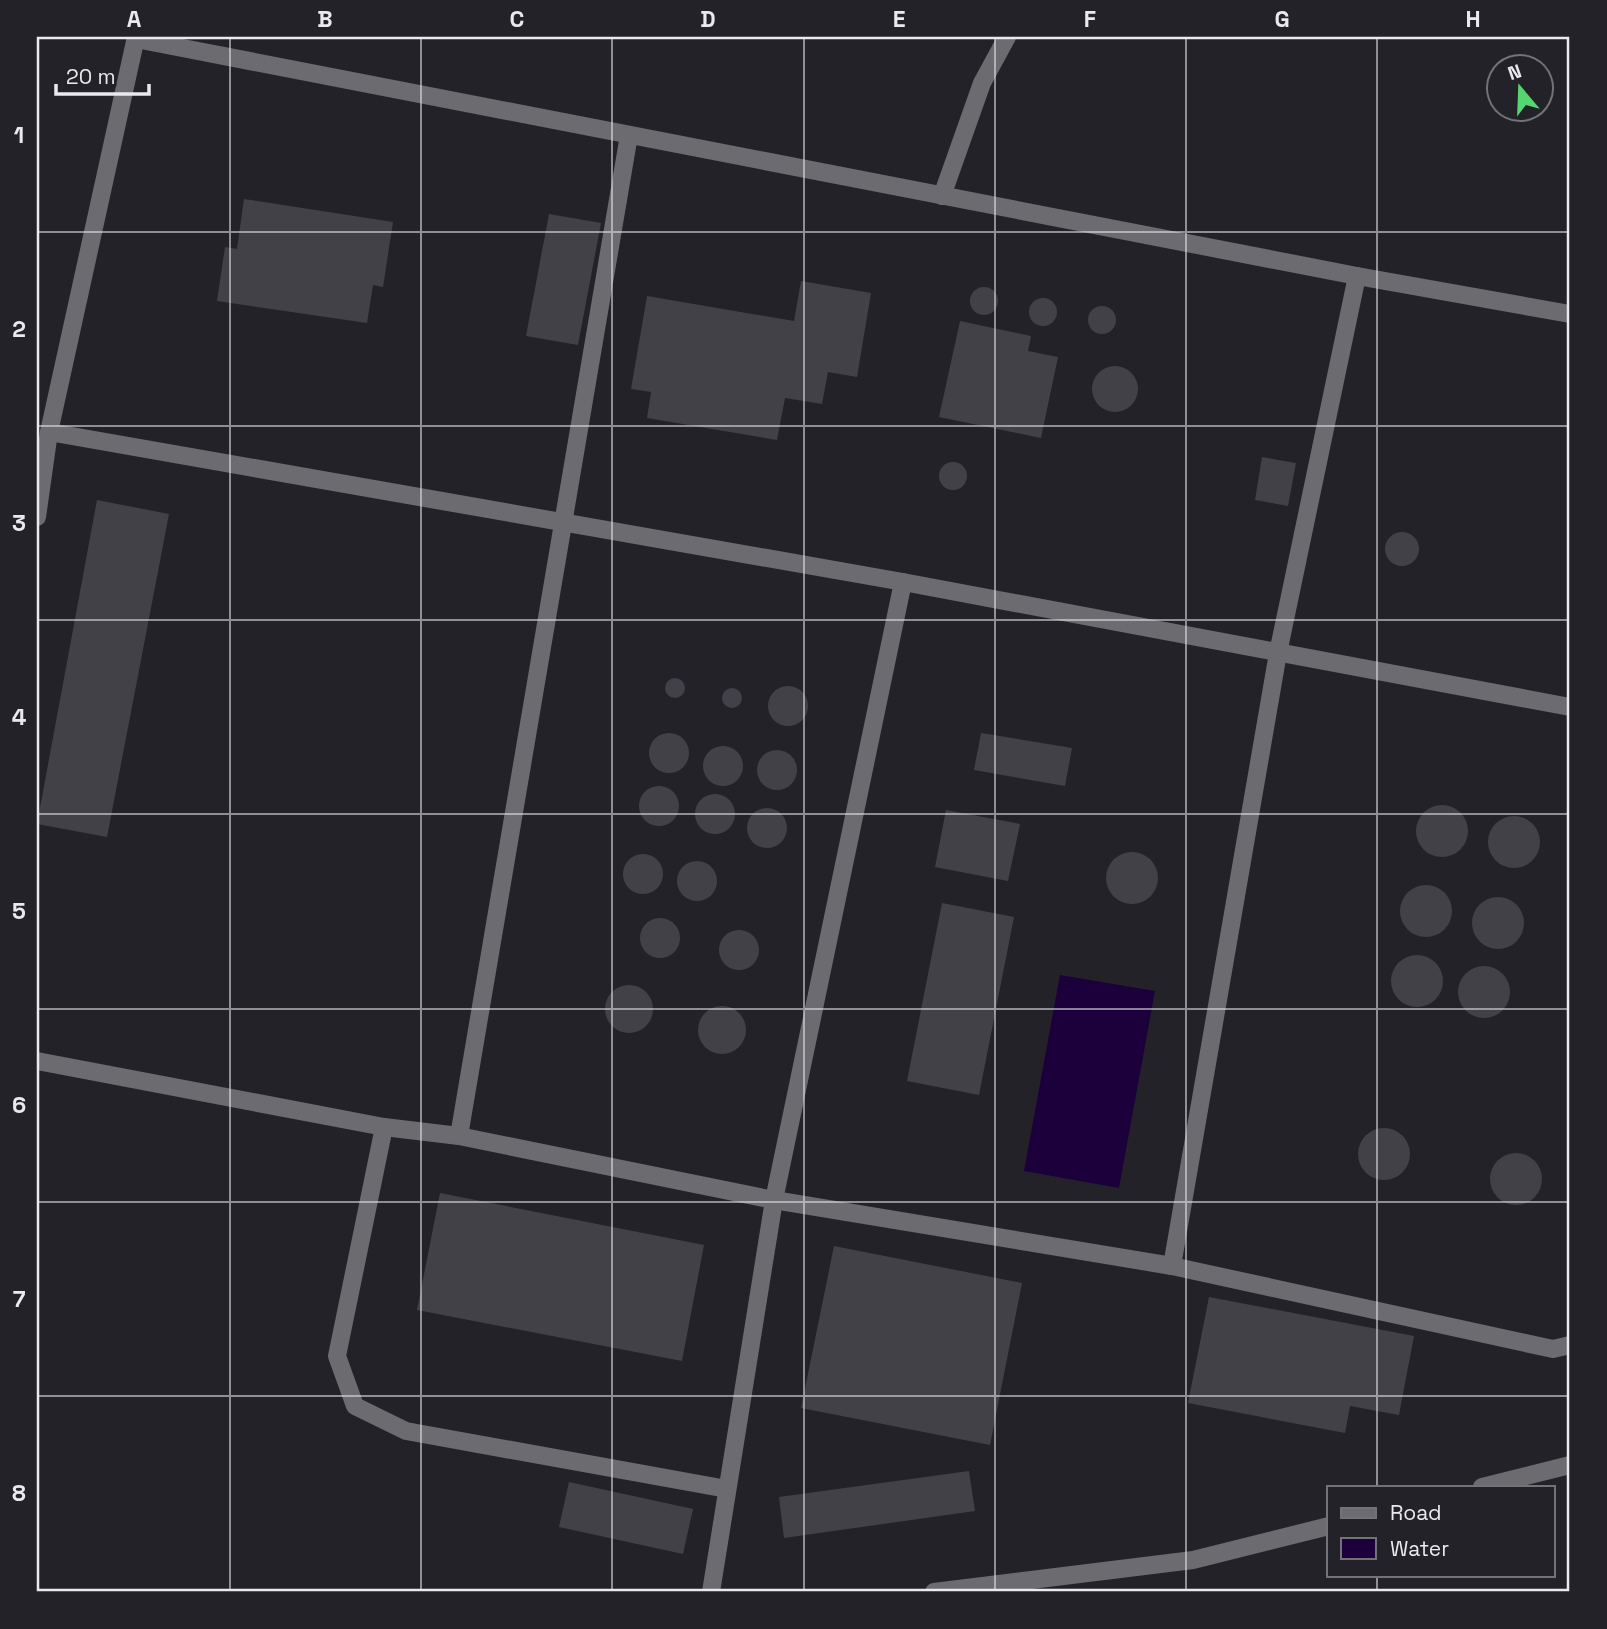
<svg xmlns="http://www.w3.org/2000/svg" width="1607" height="1629" font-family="'Space Grotesk',sans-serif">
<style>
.water{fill:#1b003b}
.building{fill:#434148}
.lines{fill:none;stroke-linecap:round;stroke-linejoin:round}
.minor{stroke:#6c6b6f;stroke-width:18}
.grid{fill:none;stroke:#eae9ee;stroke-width:2;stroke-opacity:0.55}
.neatline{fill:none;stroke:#eae9ee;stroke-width:2.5}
.grid-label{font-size:23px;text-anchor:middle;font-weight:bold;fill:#eae9ee}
</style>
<rect width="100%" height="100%" fill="#242229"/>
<path class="water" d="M1060,975L1155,991L1119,1188L1024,1171Z"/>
<g class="building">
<path d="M244,199L393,222L383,287L373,285L367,323L217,301L225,247L237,249Z"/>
<path d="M549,214L601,223L578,345L526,336Z"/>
<path d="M801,281L871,293L857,377L828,372L822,404L785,398L777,440L647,418L651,392L631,389L647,296L794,321Z"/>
<circle cx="984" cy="301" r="14"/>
<circle cx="1043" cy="312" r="14"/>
<circle cx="1102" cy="320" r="14"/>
<path d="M960,321L1031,336L1028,351L1058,357L1041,438L939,417Z"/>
<circle cx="1115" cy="389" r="23"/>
<path d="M1262,457L1296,463L1288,506L1255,500Z"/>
<circle cx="953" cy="476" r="14"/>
<path d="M97,500L169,514L107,837L37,824Z"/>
<circle cx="1402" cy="549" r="17"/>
<circle cx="675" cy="688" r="10"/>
<circle cx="788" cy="706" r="20"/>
<circle cx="732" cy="698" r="10"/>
<path d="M981,733L1072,748L1065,786L974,770Z"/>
<circle cx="669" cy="753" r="20"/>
<circle cx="723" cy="766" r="20"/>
<circle cx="777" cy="770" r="20"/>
<circle cx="659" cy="806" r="20"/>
<circle cx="715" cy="814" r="20"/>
<circle cx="1442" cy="831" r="26"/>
<circle cx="767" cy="828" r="20"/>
<path d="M946,810L1020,824L1008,881L935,867Z"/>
<circle cx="1514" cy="842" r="26"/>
<circle cx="1132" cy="878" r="26"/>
<circle cx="643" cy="874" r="20"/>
<circle cx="697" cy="881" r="20"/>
<circle cx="1426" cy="911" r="26"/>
<circle cx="1498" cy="923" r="26"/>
<path d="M942,903L1014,917L979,1095L907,1081Z"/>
<circle cx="660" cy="938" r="20"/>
<circle cx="739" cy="950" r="20"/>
<circle cx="1417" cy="981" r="26"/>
<circle cx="1484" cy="992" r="26"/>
<circle cx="629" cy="1009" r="24"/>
<circle cx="722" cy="1030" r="24"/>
<circle cx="1384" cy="1154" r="26"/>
<circle cx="1516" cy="1179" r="26"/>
<path d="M440,1193L704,1245L682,1361L417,1310Z"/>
<path d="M834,1246L1022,1283L990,1445L801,1408Z"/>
<path d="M1209,1297L1414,1336L1399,1415L1350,1406L1345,1433L1188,1403Z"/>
<path d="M969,1471L975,1511L784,1538L779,1497Z"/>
<path d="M569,1482L693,1509L683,1554L559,1527Z"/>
</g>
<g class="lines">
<g class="minor">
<path d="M136,39L1357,276L1570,314"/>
<path d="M942,196L982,83L1007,37"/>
<path d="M49,432L903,582L1570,707"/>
<path d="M37,517L49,432L136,37"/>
<path d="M37,1061L384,1127L459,1136L774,1200L1172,1266L1553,1349L1570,1345"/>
<path d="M384,1127L337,1356L355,1406L406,1431L727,1489"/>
<path d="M459,1136L629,135"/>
<path d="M1172,1266L1278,653L1357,276"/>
<path d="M1482,1487L1570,1465"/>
<path d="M711,1592L774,1200L903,582"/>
<path d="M934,1592L1193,1560L1329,1526"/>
</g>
</g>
<path class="grid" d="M230,37V1592M421,37V1592M612,37V1592M804,37V1592M995,37V1592M1186,37V1592M1377,37V1487M37,232H1570M37,426H1570M37,620H1570M37,814H1570M37,1009H1570M37,1202H1570M37,1396H1570M1377,1575V1592"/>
<rect width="1607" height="1629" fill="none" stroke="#242229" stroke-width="77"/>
<rect x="1327" y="1486" width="228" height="91" fill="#242229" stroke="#737278" stroke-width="2"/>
<rect x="1341" y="1508" width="35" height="10" fill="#6c6b6f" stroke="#737278" stroke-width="2"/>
<text x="1390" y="1520" font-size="21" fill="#eae9ee">Road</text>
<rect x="1341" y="1538" width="35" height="21" fill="#1b003b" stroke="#737278" stroke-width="2"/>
<text x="1390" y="1556" font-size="21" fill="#eae9ee">Water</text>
<g transform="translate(1520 88) rotate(341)"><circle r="33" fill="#242229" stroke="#737278" stroke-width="2"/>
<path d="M0-5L12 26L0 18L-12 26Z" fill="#56d671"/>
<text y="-10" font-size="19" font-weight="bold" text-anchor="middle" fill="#eae9ee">N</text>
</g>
<path d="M56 84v10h93v-10" fill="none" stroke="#eae9ee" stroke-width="3.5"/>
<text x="66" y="84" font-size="21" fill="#eae9ee" stroke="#242229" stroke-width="5" paint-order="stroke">20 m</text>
<rect x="38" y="38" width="1530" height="1552" class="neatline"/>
<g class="grid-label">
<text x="134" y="27">A</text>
<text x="325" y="27">B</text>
<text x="517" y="27">C</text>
<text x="708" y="27">D</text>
<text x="899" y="27">E</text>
<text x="1090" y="27">F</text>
<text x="1282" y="27">G</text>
<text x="1473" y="27">H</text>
<text x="19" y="143">1</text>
<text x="19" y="337">2</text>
<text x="19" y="531">3</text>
<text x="19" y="725">4</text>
<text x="19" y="919">5</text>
<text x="19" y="1113">6</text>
<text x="19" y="1307">7</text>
<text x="19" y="1501">8</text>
</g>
</svg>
